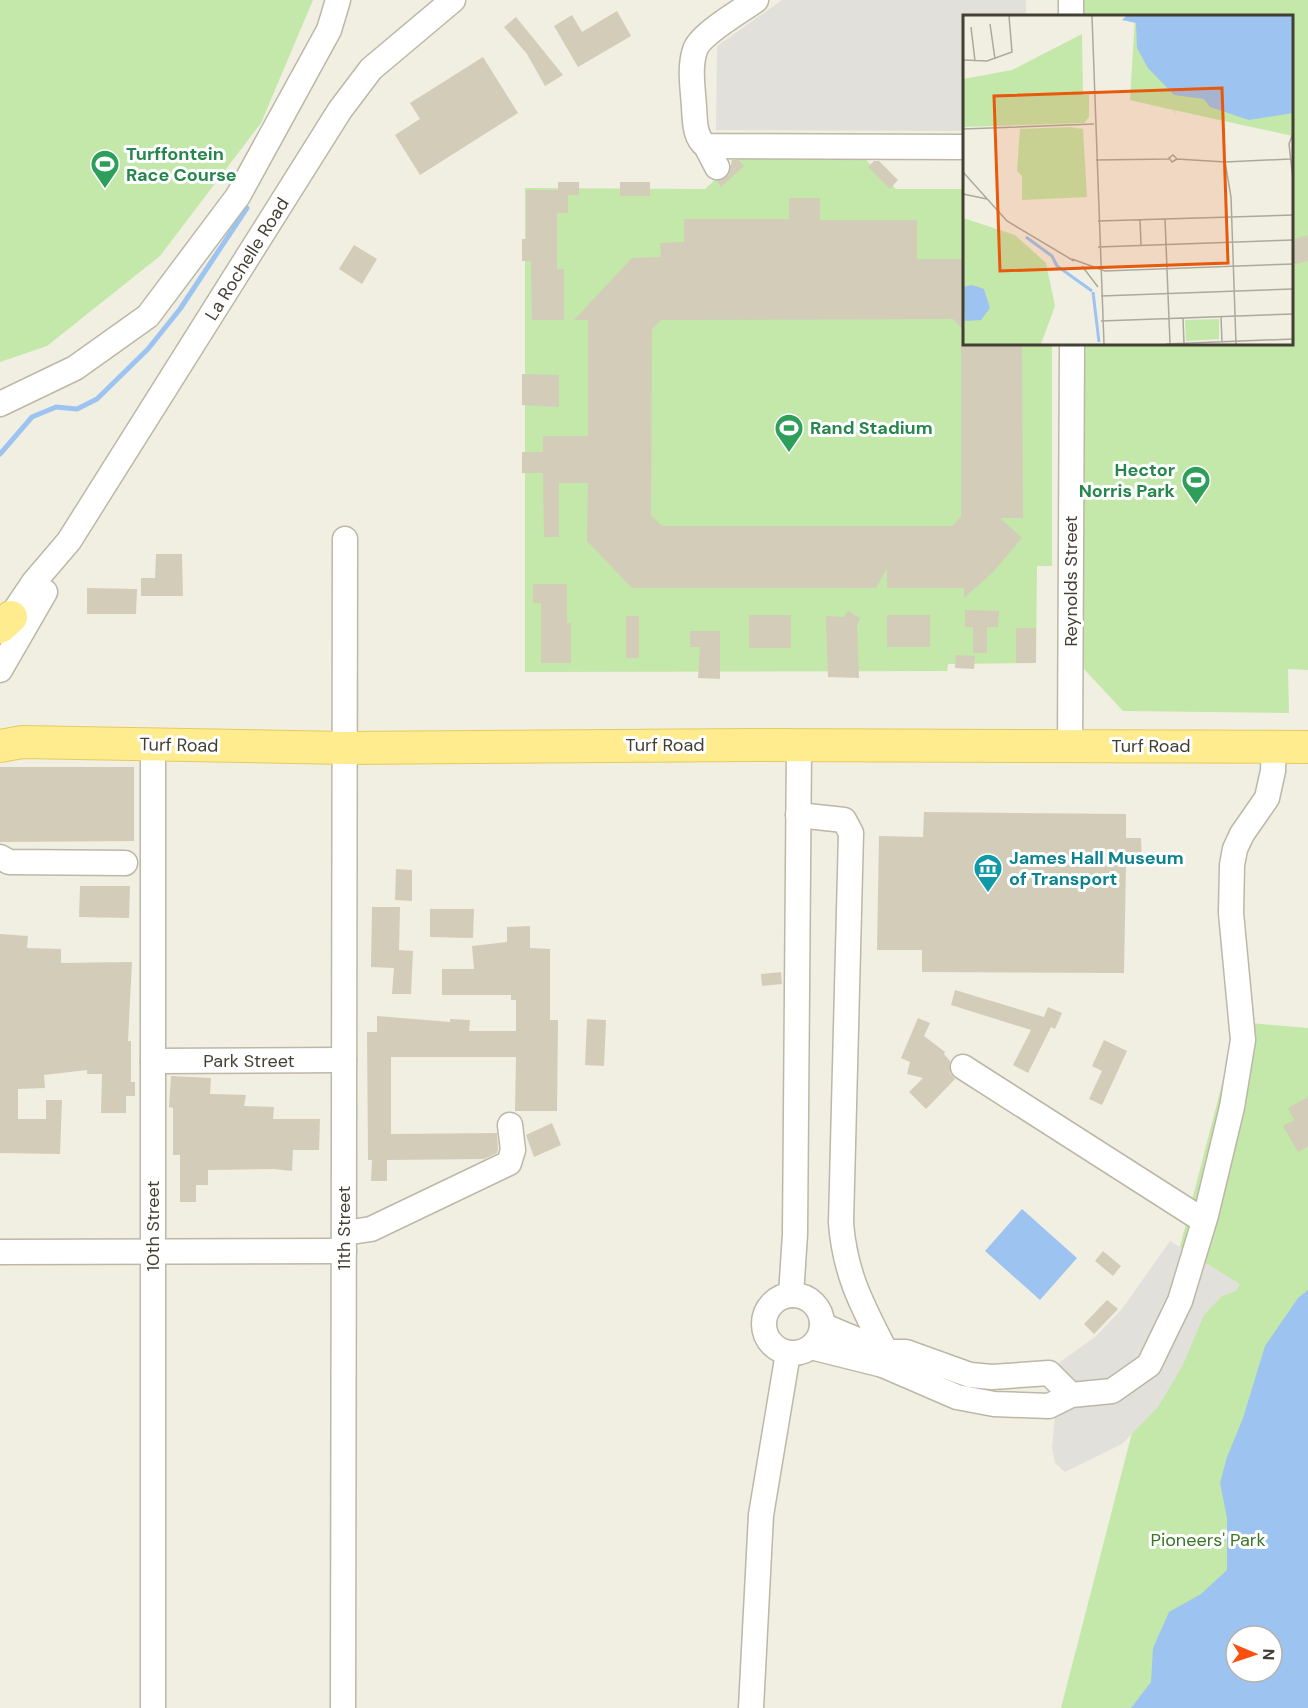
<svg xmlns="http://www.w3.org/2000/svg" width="1308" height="1708" font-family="'DM Sans',sans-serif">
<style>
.green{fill:#c4e7aa;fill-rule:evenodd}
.parking{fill:#e2e0db}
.water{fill:#9dc4f0;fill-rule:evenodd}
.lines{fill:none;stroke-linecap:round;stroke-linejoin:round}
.stream{stroke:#9dc4f0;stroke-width:5}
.building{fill:#d3ccb8}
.minor-casing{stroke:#bdb7a5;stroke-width:27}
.major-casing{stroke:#e4cb5e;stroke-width:34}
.minor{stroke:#fff;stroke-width:24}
.major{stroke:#ffec8e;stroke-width:32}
.labels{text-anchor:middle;stroke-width:6;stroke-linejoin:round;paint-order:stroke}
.leisure-label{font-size:18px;font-weight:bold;fill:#27864d;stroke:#fff;text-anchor:start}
.street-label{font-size:18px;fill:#433f33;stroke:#fff}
.culture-label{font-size:18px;font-weight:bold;fill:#0d838f;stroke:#fff;text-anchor:start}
.park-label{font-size:18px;fill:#3b7526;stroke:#fff}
.inset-river{fill:none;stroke:#9dc4f0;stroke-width:3}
.inset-road{fill:none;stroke:#aba99c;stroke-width:1.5}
.view{fill:#e8590c;fill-opacity:0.15;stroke:#e8590c;stroke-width:3}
.inset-edge{fill:none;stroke:#433f33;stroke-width:3}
</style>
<rect width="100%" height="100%" fill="#f1efe2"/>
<g class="green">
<path d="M0,0H313L261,123L160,256L47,346L0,362Z"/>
<path d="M1084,0H1308V670L1288,669L1289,713L1123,711L1084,669V344H1292V16H1084Z"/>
<path d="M738,159L866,160L896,189H964V344H1052V566H1037L1036,663L948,664L947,671L525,672V188L705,189Z"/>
<path d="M1238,1022L1308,1028V1708H1061ZM1236,1636H1272V1672H1236Z"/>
</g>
<g class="parking">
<path d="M782,0H1026V16H964V131L716,130L717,46Z"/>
<path d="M1170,1241L1240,1284L1236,1291L1222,1296L1204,1315L1183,1365L1158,1407L1122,1444L1065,1472L1055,1463L1052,1448L1060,1362L1095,1337L1122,1309Z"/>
</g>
<g class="water">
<path d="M1022,1209L1077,1258L1040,1300L985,1251Z"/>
<path d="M1308,1290V1708H1131L1151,1682L1153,1648L1169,1612L1201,1594L1227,1570V1518L1220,1483L1227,1457L1243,1418L1265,1346L1298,1298ZM1236,1636H1272V1672H1236Z"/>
</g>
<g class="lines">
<path class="stream" d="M0,454L32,417L56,407L77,409L97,399L148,349L180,309L247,208"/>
</g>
<g class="building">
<path d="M617,11L631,36L578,67L554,26L572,15L582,32Z"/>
<path d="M516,17L563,75L545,86L527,54L504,27Z"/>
<path d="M483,57L518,113L420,175L395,135L420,119L410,103Z"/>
<path d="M732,160H739L744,166L721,187L717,181L729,175Z"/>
<path d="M874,161H879L898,180L890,189L868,167Z"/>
<path d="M558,182H579V195H568V213H557V269H564V320H532L531,261H522V239H526V190H558Z"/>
<rect x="620" y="182" width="30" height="14"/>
<path d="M789,198H820V220H917V259H964V331L953,319L661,320L652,329L651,516L662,526H953L961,516V344H1022L1023,518H1000L1022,538L992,573L964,598V588H887V568L876,588H632L587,541L588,483H559V537H544L543,473H522V452H543V436H588V320H574L632,258L661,257L660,243L684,242V219H789Z"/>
<path d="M1308,235V261L1292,265V240Z"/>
<path d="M354,245L377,259L362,284L339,269Z"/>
<path d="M522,374L559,375V407L522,405Z"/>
<path d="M156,554H182L183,596H141V578H155Z"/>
<path d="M533,584H567V623H571V663H541V603H533Z"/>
<path d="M87,588L137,589L136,614H87Z"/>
<path d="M965,610L999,611L998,627H987V653H973V627H965Z"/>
<path d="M848,611L860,618L857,625L859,678L828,677L826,616L844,617Z"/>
<rect x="749" y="615" width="42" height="33"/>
<rect x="887" y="615" width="43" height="32"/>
<rect x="626" y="616" width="13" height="42"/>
<rect x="1016" y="628" width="20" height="35"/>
<path d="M690,631H720V679L698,678L700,647H690Z"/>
<path d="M956,655L975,656L974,669L955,668Z"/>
<path d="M0,767H134V841L0,842Z"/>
<path d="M924,812L1126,814V838H1141L1142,864H1126L1124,973L922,972V950H877L879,836L923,837Z"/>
<path d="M396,869L412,870V901L395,900Z"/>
<path d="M80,886H130L129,918L79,917Z"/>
<path d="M372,907H400L399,950L413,951L411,994H392L394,968L371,967Z"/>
<path d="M430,909H474L473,938L430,937Z"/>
<path d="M530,926V948L550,949V1020H558L557,1111H515L516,1057H391V1134L497,1133L498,1149L497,1153L484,1159L387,1160V1181H371L372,1160H368L367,1032H377V1016L450,1022V1019L470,1020L469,1031H516V1000H511V995H442V969H474L472,946L507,942V927Z"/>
<path d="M0,934L28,936L27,948L61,949V963L132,962L128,1041H131V1082H135V1096H126V1113H101L102,1074H87V1070L44,1075L45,1088L18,1089V1119H46V1100H62L60,1154L0,1153Z"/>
<path d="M781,972L782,984L762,986L761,974Z"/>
<path d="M955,990L1044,1017L1048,1007L1062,1013L1055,1029L1051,1027L1028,1073L1013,1065L1031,1030L951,1005Z"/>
<path d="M918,1018L930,1023L924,1036L945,1052L944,1054L950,1061V1073L955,1079L926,1109L909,1092L923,1078L907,1074L910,1062L901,1058Z"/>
<path d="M587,1019L606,1020L604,1066L585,1065Z"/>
<path d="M1104,1040L1127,1051L1102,1105L1089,1099L1102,1071L1092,1066Z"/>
<path d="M171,1076L211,1078L210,1094L246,1095L244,1106L274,1107L273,1119H320L319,1150H293L292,1171L274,1169L208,1170V1185H196V1202H180V1155H173V1108L169,1107Z"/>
<path d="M1308,1097V1146L1298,1152L1283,1126L1294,1120L1288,1108Z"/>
<path d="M552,1123L561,1145L534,1157L526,1135Z"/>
<path d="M1103,1251L1121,1266L1113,1276L1095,1261Z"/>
<path d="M1107,1300L1118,1309L1094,1334L1084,1324Z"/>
</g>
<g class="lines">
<g class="minor-casing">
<g id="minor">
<path d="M756,0C741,11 700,34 695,50C689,68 693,89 694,107C695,120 694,137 706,146L964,147"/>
<path d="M1071,0V16"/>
<path d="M706,146L717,167"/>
<path d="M0,404L75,368L148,316L238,196L329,30L338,0"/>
<path d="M1,631L34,582L69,541L340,110L371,69L453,0"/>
<path d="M0,670L45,592"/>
<path d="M153,744V1708"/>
<path d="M1070,746L1072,344"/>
<path d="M798,815L844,820L851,833L841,1223C845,1275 863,1307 886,1352L883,1365"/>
<path d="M0,857L9,862L125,863"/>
<path d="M153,1061L344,1060"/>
<path d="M963,1067L1204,1221"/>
<path d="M344,1233L371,1229L509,1163L513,1150L510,1125"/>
<path d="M0,1252L344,1251"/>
<path d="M791,1295L795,1234L799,747"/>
<circle cx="793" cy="1324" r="29"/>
<path d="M822,1325L886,1352H906L970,1375L992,1377L1049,1373L1071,1395"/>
<path d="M811,1347L883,1365L957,1397L994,1404L1049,1406L1071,1395L1112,1391L1149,1365L1180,1301L1206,1215L1232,1107L1243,1040L1231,913L1232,865L1235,849L1242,834L1267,798L1273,771L1274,747"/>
<path d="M343,1708L345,539"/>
<path d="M751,1708L761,1515L788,1353"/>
</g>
</g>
<g class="major-casing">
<g id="major">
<path d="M0,627L11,617"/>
<path d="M0,746L22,742L345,748L753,745L1308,747"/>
</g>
</g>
<use href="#minor" class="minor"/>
<use href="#major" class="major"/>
</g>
<defs>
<g id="stadium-pin" transform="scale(1.5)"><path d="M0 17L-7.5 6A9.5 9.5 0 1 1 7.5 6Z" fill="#2e9e5b" stroke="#fff"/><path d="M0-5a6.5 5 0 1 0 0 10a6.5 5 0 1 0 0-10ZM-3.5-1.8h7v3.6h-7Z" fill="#fff"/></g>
<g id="museum-pin" transform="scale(1.5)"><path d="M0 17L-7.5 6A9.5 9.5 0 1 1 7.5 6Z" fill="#0f9aa8" stroke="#fff"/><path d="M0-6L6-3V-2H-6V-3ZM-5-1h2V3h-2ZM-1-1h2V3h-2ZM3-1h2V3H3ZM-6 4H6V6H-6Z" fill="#fff"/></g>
</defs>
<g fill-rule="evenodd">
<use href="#stadium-pin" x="105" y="164"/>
<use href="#stadium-pin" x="789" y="428"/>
<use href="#stadium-pin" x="1196" y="480"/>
<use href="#museum-pin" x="988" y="868"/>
</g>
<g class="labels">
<g class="leisure-label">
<text x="126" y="160">Turffontein<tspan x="126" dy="21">Race Course</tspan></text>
<text x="810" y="434">Rand Stadium</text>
<text x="1175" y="476" text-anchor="end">Hector<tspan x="1175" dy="21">Norris Park</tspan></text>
</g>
<g class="street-label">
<text transform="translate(247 259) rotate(-58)" y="6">La Rochelle Road</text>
<text transform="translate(1071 581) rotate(-90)" y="6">Reynolds Street</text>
<text transform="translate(179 745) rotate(1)" y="6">Turf Road</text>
<text x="665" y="751">Turf Road</text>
<text x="1151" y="752">Turf Road</text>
<text x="249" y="1067">Park Street</text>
<text transform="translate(153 1226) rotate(-90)" y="6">10th Street</text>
<text transform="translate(344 1228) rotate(-90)" y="6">11th Street</text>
</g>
<g class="culture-label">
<text x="1009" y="864">James Hall Museum<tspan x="1009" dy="21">of Transport</tspan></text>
</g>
<g class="park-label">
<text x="1208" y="1546">Pioneers' Park</text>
</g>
</g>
<g transform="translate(963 15)">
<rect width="330" height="330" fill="#f1efe2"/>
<path d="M172,1H330V121L211,95L213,100L210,95L167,85ZM119,19L120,80H126V102L121,108L0,112V64L49,55ZM107,112L120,114L124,182L59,185V161L54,156L57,114ZM0,203L52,220L83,248L92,291L78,329H0ZM256,304V324L223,326L222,305Z" fill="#c4e7aa"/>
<path d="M163,1H330V98L286,105L247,92L241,84L211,80L185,53L174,33L173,8L159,5ZM9,270L21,274L27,293L18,305L2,306L0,272Z" fill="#9dc4f0"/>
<path class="inset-river" d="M63,222L89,241L94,251L129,276M130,277L136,327"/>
<path class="inset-road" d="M129,1L141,329M27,9L32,44M8,12L12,46M0,45L24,46L49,37L46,1M0,114L131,109M330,118L326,129L330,164M214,144L209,147L206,143L210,140L214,144L262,147L327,144M133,145L206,144M262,147L268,182L273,329M0,157L44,206L111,246M0,179L24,184M202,204L207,329M177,205L178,230M135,206L330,200M135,232L330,225M109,244L142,256L330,249M119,251L135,272M138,281L330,274M258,302L259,327M220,303L221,329M138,306L330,299M203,329L330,324"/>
<path class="view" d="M259,73L265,248L37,256L31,81Z"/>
<rect width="330" height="330" class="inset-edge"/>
</g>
<g transform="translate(1254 1654) rotate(92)"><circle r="28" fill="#ffffff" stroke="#b4b2ad" stroke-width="1.5"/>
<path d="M0-4.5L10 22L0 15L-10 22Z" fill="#fc4e0f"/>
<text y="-9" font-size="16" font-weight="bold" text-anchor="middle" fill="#433f33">N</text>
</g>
</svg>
